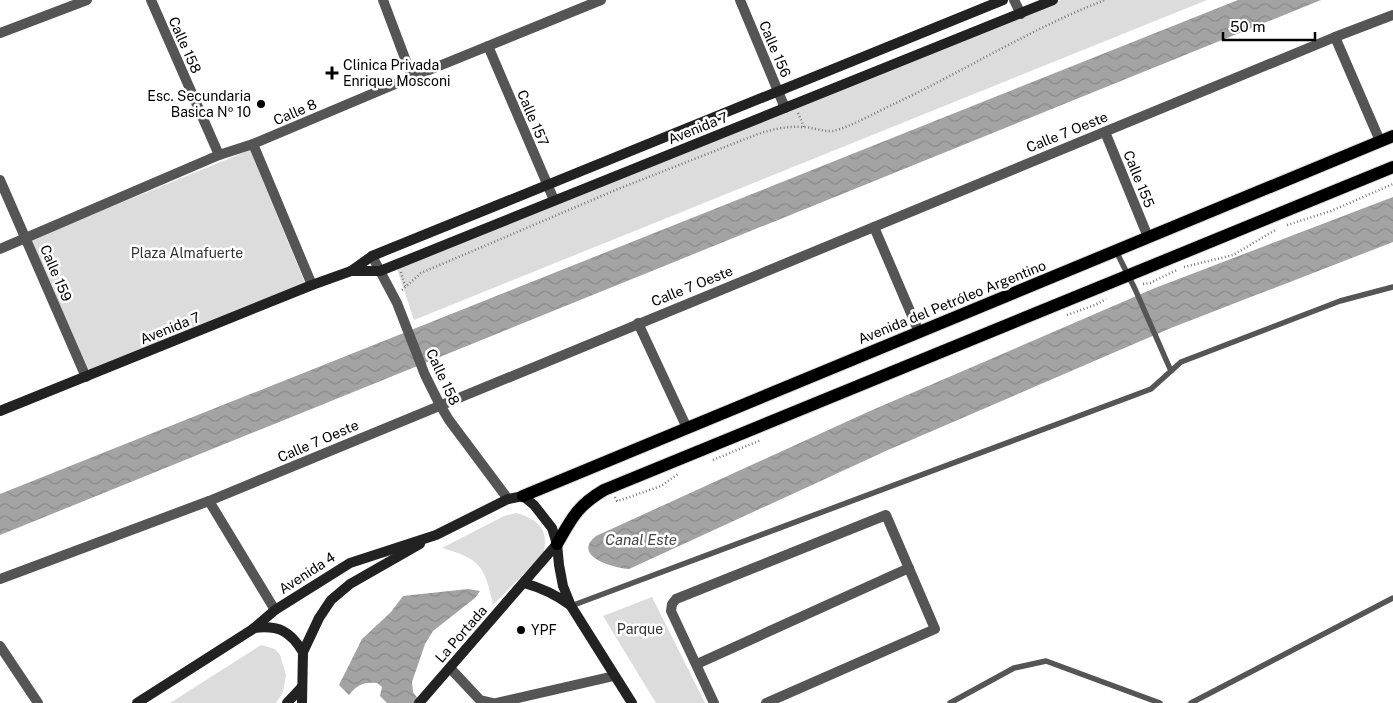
<svg xmlns="http://www.w3.org/2000/svg" width="1393" height="703" font-family="'Public Sans',sans-serif">
<style>
.green{fill:#dcdcdc}
.water{fill:url(#water-waves)}
.lines{fill:none;stroke-linecap:round;stroke-linejoin:round}
.primary-casing{stroke:#dbdbdb;stroke-width:14}
.path{stroke:#777;stroke-width:2.5;stroke-dasharray:1 2.5;stroke-linecap:butt}
.service{stroke:#555;stroke-width:5.5}
.minor{stroke:#555;stroke-width:10}
.secondary{stroke:#222;stroke-width:10}
.primary{stroke:#000;stroke-width:12}
.poi-dot{fill:#000;stroke:#fff;stroke-width:2}
.labels{text-anchor:middle;stroke-width:5;stroke-linejoin:round;paint-order:stroke}
.street-label{font-size:14px;fill:#000;stroke:#fff}
.poi-label{font-size:14px;fill:#000;stroke:#fff;text-anchor:start}
.park-label{font-size:14px;fill:#333;stroke:#fff}
.water-label{font-size:15px;font-style:italic;fill:#444;stroke:#fff}
</style>
<defs>
<pattern id="water-waves" width="16" height="10" patternUnits="userSpaceOnUse" patternTransform="scale(1.25)"><rect width="16" height="10" fill="#a3a3a3"/><path d="M0 5q4-4 8 0t8 0" fill="none" stroke="#8b8b8b"/></pattern>
</defs>
<rect width="100%" height="100%" fill="#fff"/>
<g class="green">
<path d="M1061,0H1207L414,320L397,269Z"/>
<path d="M250,150L305,283L89,370L30,240Z"/>
<path d="M516,513C538,519 550,530 543,554L493,605C485,567 481,559 442,548L504,516Z"/>
<path d="M652,597L705,703H656L603,616Z"/>
<path d="M261,645L275,649L280,655L286,675L283,692L276,703H170Z"/>
</g>
<g class="water">
<path d="M1238,0H1321L0,535V494Z"/>
<path d="M1393,197V242L1171,328L888,450L629,569C613,568 571,556 596,536L870,411L1155,288Z"/>
<path d="M468,589L480,591L475,598L433,631L425,644L412,682L413,692L421,703H387L380,696L382,687L377,683C364,682 358,684 349,695L339,685L362,639L391,612L403,596Z"/>
</g>
<g class="lines">
<g class="primary-casing">
<g id="primary">
<path d="M523,496L1393,136"/>
<path d="M557,544C572,518 577,506 604,490L1393,167"/>
</g>
</g>
<g class="path">
<path d="M798,113L804,127"/>
<path d="M1287,225L1331,211L1393,184"/>
<path d="M1184,267L1233,255L1277,229"/>
<path d="M401,272L405,286"/>
<path d="M1143,284L1150,283L1177,270"/>
<path d="M402,290L421,273L618,189L758,134C773,129 787,126 803,127C813,127 823,132 833,131C851,127 878,111 896,103C966,70 1032,28 1105,0"/>
<path d="M1067,315L1095,305L1106,299"/>
<path d="M713,460L761,440"/>
<path d="M615,497L617,501L621,500L661,486L678,474"/>
</g>
<g class="service">
<path d="M1116,251L1135,289L1171,371"/>
<path d="M571,606L1151,389L1181,362L1340,301L1393,287"/>
<path d="M950,703L1014,668L1046,661L1160,703"/>
<path d="M1191,703L1393,598"/>
</g>
<g class="minor">
<path d="M151,0L219,155"/>
<path d="M383,0L412,77"/>
<path d="M740,0L785,108"/>
<path d="M1014,0L1021,14"/>
<path d="M0,33L87,0"/>
<path d="M1335,37L1380,141"/>
<path d="M488,46L554,200"/>
<path d="M1105,132L1148,237"/>
<path d="M253,144L312,285"/>
<path d="M0,180L86,377"/>
<path d="M874,227L919,332"/>
<path d="M0,249L219,155L253,144L412,77L601,0"/>
<path d="M372,256L397,303L425,375L440,405L449,420L508,499"/>
<path d="M638,323L687,428"/>
<path d="M209,501L275,610"/>
<path d="M0,579L209,501L1335,37L1393,15"/>
<path d="M0,646L38,703"/>
<path d="M697,664L909,568"/>
<path d="M450,668L480,700L493,703"/>
<path d="M496,703L614,676"/>
<path d="M714,703L671,611L672,604L676,599L886,515L935,629L766,703"/>
</g>
<g class="secondary">
<path d="M351,271H380L1053,0"/>
<path d="M0,411L312,285L351,271L372,256L1003,0"/>
<path d="M524,583C542,588 555,594 570,605"/>
<path d="M254,628C279,625 290,631 303,652"/>
<path d="M137,703L253,629L275,610L350,563L436,535L508,499L523,496L534,505L552,528L557,544L559,565L563,586L571,606L632,703"/>
<path d="M287,703L302,687"/>
<path d="M302,703L303,652L319,618L331,600L350,584L420,544"/>
<path d="M419,703L557,544"/>
</g>
<use href="#primary" class="primary"/>
</g>
<g class="poi-dot">
<path d="M329.5 65.5h5v5h5v5h-5v5h-5v-5h-5v-5h5z"/>
<circle cx="261" cy="104" r="5"/>
<circle cx="521" cy="630" r="5"/>
</g>
<g class="labels">
<g class="street-label">
<text transform="translate(185 45) rotate(66)" y="5">Calle 158</text>
<text transform="translate(775 49) rotate(67)" y="5">Calle 156</text>
<text transform="translate(295 112) rotate(-23)" y="5">Calle 8</text>
<text transform="translate(533 118) rotate(67)" y="5">Calle 157</text>
<text transform="translate(698 128) rotate(-22)" y="5">Avenida 7</text>
<text transform="translate(1067 132) rotate(-22)" y="5">Calle 7 Oeste</text>
<text transform="translate(1139 179) rotate(68)" y="5">Calle 155</text>
<text transform="translate(56 273) rotate(67)" y="5">Calle 159</text>
<text transform="translate(692 286) rotate(-22)" y="5">Calle 7 Oeste</text>
<text transform="translate(952 302) rotate(-22)" y="5">Avenida del Petróleo Argentino</text>
<text transform="translate(170 328) rotate(-22)" y="5">Avenida 7</text>
<text transform="translate(443 377) rotate(65)" y="5">Calle 158</text>
<text transform="translate(318 441) rotate(-23)" y="5">Calle 7 Oeste</text>
<text transform="translate(307 573) rotate(-33)" y="5">Avenida 4</text>
<text transform="translate(461 634) rotate(-49)" y="5">La Portada</text>
</g>
<g class="poi-label">
<text x="343" y="70">Clinica Privada<tspan x="343" dy="16">Enrique Mosconi</tspan></text>
<text x="251" y="101" text-anchor="end">Esc. Secundaria<tspan x="251" dy="16">Basica Nº 10</tspan></text>
<text x="531" y="635">YPF</text>
</g>
<g class="park-label">
<text x="187" y="258">Plaza Almafuerte</text>
<text x="640" y="634">Parque</text>
</g>
<g class="water-label">
<text x="641" y="545">Canal Este</text>
</g>
</g>
<path d="M1223 32v8h92v-8" fill="none" stroke="#000000" stroke-width="2.5"/>
<text x="1230" y="32" font-size="15" fill="#000000" stroke="#ffffff" stroke-width="4" paint-order="stroke">50 m</text>
</svg>
